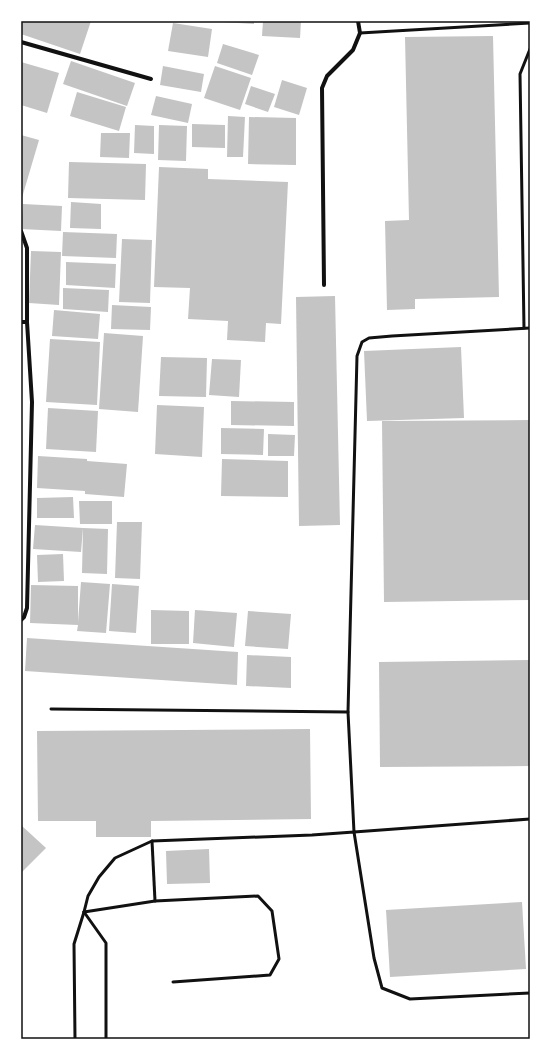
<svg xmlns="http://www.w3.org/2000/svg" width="551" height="1060" font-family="Cabin,sans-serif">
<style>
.building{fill:#c4c4c4}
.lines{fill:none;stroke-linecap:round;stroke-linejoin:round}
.service{stroke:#111;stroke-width:3}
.minor{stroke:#111;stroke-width:4}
.neatline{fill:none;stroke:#111;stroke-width:1.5}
</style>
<rect width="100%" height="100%" fill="#fff"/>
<g class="building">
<path d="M21,21H91L80,54L21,34Z"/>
<path d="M222,21H254V24L222,22Z"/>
<path d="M263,21H301L300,38L262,36Z"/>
<path d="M173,23L212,29L208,57L168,51Z"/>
<path d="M493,36L499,297L415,299V309L387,310L385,221L409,220L405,37Z"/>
<path d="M223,44L259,55L252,75L217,63Z"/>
<path d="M71,61L135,83L127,106L63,84Z"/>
<path d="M21,62L59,73L47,113L21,105Z"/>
<path d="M163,66L204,74L201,92L160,85Z"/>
<path d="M215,66L251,78L240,110L204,98Z"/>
<path d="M282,80L307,88L299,115L274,107Z"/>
<path d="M251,86L275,94L268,112L245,104Z"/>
<path d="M77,92L126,107L119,131L70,116Z"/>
<path d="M156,96L192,104L188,123L151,115Z"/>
<path d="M228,116L245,117L243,157H227Z"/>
<path d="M249,117L296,118V165L248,164Z"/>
<path d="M192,124L225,125V148L192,147Z"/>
<path d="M135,125L154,126V154L134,153Z"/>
<path d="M159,125L187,126L186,161L158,160Z"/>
<path d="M101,133H130L129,158L100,157Z"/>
<path d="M21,135L39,140L21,201Z"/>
<path d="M69,162L146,164L145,200L68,198Z"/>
<path d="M159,167L208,169V179L288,182L281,324L266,323L265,342L227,340L228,321L188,319L190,288L154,287Z"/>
<path d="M71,202L101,204V229L70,228Z"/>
<path d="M23,204L62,206L61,231L21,229Z"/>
<path d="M63,232L117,234L116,258L62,256Z"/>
<path d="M122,239L152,240L150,303L119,302Z"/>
<path d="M31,251L61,252L59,305L29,303Z"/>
<path d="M66,262L116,264L115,288L66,285Z"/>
<path d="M63,288L109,290L108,312L63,309Z"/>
<path d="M335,296L340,525L299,526L296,297Z"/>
<path d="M112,305L151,307L150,330L111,329Z"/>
<path d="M54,310L100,314L98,339L52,336Z"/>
<path d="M104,333L143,336L138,412L99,409Z"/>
<path d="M50,339L100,342L97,405L46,402Z"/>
<path d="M461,347L464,418L367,421L364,351Z"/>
<path d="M161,357L207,358L206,397L159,396Z"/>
<path d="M212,359L241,360L239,397L209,395Z"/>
<path d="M231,401L294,402V426L231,425Z"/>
<path d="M157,405L204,407L202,457L155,454Z"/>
<path d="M48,408L98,411L96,452L46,449Z"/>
<path d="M530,420V600L384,602L382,421Z"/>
<path d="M221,428L264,429L263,455L221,454Z"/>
<path d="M268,434L295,435L294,456H268Z"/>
<path d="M38,456L87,459V461L127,464L124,497L85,494V491L37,488Z"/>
<path d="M222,459L288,461V497L221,496Z"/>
<path d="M73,497L74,518H37V498Z"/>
<path d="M79,501H112V524H80Z"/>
<path d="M117,522H142L140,579L115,578Z"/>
<path d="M35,525L83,528L81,552L33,549Z"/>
<path d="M83,528L108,529L107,574L82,573Z"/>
<path d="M63,554L64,581L38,582L37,555Z"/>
<path d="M81,582L110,584L106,633L77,631L78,625L30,623L31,585L78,586V622Z"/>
<path d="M112,584L139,586L136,633L109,631Z"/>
<path d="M151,610L189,611V644H151Z"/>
<path d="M195,610L237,613L234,647L193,643Z"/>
<path d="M248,611L291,614L288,649L245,646Z"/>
<path d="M27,638L238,652L237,685L25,671Z"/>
<path d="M247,655L291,657V688L246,686Z"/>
<path d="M530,660V766L380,767L379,662Z"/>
<path d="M310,729L311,819L151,821V837H96V821H38L37,731Z"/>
<path d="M22,826L46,848L21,873V827Z"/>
<path d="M209,849L210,883L167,884L166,851Z"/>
<path d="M522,902L526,969L390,977L386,910Z"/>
</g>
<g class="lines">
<g class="service">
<path d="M360,33L530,23"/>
<path d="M524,328L520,74L530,49"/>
<path d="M530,328L392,336L369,338L362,342L357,356L348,712L354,832L530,819"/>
<path d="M51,709L348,712"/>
<path d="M152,841L155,901"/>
<path d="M84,912L155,901L258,896L272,911L279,959L270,975L173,982"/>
<path d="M84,912L106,943V1039"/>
<path d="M75,1039L74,944L84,912L88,896L99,877L115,858L152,841L312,835L354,832L374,958L382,988L410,999L530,993"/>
</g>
<g class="minor">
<path d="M21,42L151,79"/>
<path d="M21,231L27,248V322L32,402L27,608L24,617L21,620"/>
<path d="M324,285L322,88L327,76L353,50L360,33L358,21"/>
<path d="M21,322H27"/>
</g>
</g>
<rect width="551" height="1060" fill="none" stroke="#ffffff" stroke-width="44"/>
<rect x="22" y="22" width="507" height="1016" class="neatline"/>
</svg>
